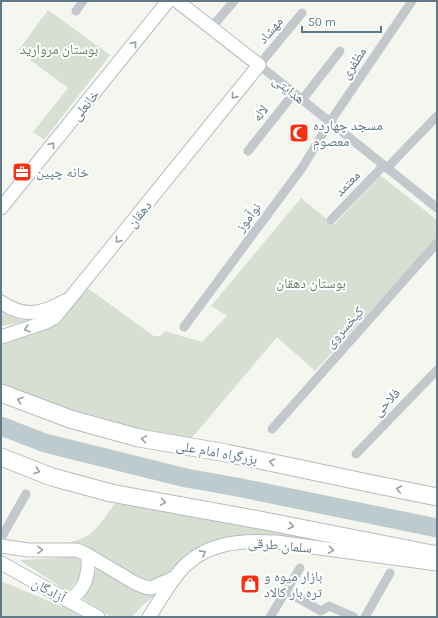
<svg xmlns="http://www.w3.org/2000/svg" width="438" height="618" font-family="Karla,'Noto Naskh Arabic',sans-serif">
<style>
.green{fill:#d7ded2}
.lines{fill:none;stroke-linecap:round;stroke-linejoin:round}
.river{stroke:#bdcbcf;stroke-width:19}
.secondary-casing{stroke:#b7bdc1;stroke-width:15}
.highway-casing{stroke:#b7bbbe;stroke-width:19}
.street{stroke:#c2c8cb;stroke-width:9}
.secondary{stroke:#fff;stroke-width:13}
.highway{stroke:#fff;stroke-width:17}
.oneway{stroke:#90a1aa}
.labels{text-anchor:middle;stroke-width:4;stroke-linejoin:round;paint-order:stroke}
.street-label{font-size:14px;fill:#617986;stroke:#fff}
.park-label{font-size:14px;fill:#697c61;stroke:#fff}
.poi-label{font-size:14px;fill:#617986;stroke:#fff;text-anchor:start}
</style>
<rect width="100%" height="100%" fill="#f6f6f1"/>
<g class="green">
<path d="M48,10L110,55L44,140L33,132L68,88L18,51Z"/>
<path d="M380,175L437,220V238L315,371L277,337L191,439L121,426L69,410L1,385V342L47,329L60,323L86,287L154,336H160L165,331L202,342L227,316L211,306L301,198L334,225Z"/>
<path d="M1,310L23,319L45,316L37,320L1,326Z"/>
<path d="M116,502L375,550L226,538L208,542L194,551L174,567L164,579L148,584L84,546L75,544H61C71,542 82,540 90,534C101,525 108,512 116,502Z"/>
<path d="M72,555L80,557C83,572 79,582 67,591L19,560L56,558Z"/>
<path d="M97,566L163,588L141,607L132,617H111L83,599L88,592Z"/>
<path d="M1,581L68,609L82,617H1Z"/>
</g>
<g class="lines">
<path class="river" d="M1,426L45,443L186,478L237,487L437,528"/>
<g class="secondary-casing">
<g id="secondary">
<path d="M1,208L168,1"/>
<path d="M1,302C24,318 42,314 65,301"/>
<path d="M1,337L46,322L55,317L259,65L177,1"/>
<path d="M1,546L28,550H77L88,555L135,583L145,587L151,588L174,578"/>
<path d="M1,563L98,617"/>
<path d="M67,600C86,592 89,574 88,555"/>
<path d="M149,617C159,602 168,585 180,571C205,542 241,540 276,542L437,564"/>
</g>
</g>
<g class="highway-casing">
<g id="highway">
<path d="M1,393L70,419L139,438L226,453L373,484L437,497"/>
<path d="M1,457L52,477L111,493L265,521L437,555"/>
</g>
</g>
<g class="street">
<path d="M76,11L83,1"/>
<path d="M302,13L259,65L437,208"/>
<path d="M211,28L234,1"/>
<path d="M302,100L340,51"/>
<path d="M248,151L294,93"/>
<path d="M387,168L437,116"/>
<path d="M331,220L384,165"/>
<path d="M184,327L302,168L330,122L412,1"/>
<path d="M272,429L437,243"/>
<path d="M356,454L437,370"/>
<path d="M1,538L26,494"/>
<path d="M286,591L321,611L329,606L354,617"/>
<path d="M270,617L300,568"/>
<path d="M365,617L390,573"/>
</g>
<use href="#secondary" class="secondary"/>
<use href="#highway" class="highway"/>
</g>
<defs><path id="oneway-chevron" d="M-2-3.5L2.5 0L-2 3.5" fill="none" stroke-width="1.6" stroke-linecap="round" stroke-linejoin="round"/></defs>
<g class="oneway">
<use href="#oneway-chevron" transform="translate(134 44) rotate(-51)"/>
<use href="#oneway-chevron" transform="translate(234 96) rotate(129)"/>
<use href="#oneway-chevron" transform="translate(52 145) rotate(-51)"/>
<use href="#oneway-chevron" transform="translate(118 240) rotate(129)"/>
<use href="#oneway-chevron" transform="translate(27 329) rotate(162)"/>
<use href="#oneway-chevron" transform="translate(20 400) rotate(-160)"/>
<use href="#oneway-chevron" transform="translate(144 439) rotate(-170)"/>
<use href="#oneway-chevron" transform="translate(272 462) rotate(-168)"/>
<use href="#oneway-chevron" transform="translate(37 471) rotate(21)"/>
<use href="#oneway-chevron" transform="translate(399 489) rotate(-169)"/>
<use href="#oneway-chevron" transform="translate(163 502) rotate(10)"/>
<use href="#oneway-chevron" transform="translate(291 526) rotate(12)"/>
<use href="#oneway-chevron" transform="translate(40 550) rotate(2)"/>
<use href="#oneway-chevron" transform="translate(331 550) rotate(9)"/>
<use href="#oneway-chevron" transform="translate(203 553) rotate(-29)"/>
</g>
<defs>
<g id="mosque-square" transform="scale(1)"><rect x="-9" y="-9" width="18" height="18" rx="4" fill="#f63112" stroke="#fff"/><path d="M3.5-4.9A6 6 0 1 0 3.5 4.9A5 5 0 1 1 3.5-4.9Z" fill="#fff"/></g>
<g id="office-square" transform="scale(1)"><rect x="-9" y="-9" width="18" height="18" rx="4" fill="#f63112" stroke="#fff"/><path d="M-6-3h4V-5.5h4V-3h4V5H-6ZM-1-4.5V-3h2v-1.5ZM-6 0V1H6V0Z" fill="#fff"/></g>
<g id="shop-square" transform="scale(1)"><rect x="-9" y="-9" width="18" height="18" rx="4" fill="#f63112" stroke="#fff"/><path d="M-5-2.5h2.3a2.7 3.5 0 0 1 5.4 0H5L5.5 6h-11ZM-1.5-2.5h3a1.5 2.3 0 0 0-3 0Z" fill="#fff"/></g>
</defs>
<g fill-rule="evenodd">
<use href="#mosque-square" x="299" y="133"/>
<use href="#office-square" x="22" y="172"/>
<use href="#shop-square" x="250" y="584"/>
</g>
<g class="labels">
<g class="street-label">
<text transform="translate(270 30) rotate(-50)" y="5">مهشاد</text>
<text transform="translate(353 63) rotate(-56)" y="5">مظفری</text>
<text transform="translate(289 89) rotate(39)" y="5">هدایتی</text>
<text transform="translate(85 105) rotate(-51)" y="5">خانعلی</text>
<text transform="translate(260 113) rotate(-52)" y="5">لاله</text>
<text transform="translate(347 183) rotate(-46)" y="5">معتمد</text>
<text transform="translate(139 214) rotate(-51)" y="5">دهقان</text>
<text transform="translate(248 217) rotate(-53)" y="5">نوآموز</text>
<text transform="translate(344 327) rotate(-48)" y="5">کیخسروی</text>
<text transform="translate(386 402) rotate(-46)" y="5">فلاحی</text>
<text transform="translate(217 452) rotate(10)" y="5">بزرگراه امام علی</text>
<text transform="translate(280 545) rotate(5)" y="5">سلمان طرقی</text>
<text transform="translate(49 590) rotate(29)" y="5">آزادگان</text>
</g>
<g class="park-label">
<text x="59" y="54">بوستان مروارید</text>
<text x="311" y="288">بوستان دهقان</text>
</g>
<g class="poi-label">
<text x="313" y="130">مسجد چهارده<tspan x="313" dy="16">معصوم</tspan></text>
<text x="36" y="177">خانه چپین</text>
<text x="264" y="581">بازار میوه و<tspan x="264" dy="16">تره بار کالاد</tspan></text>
</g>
</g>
<rect width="438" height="618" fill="none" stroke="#617986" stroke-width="4"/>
<path d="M302 26v6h79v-6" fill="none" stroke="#617986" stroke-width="2"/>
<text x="308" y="26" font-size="12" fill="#617986" stroke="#ffffff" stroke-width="3" paint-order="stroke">50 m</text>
</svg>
